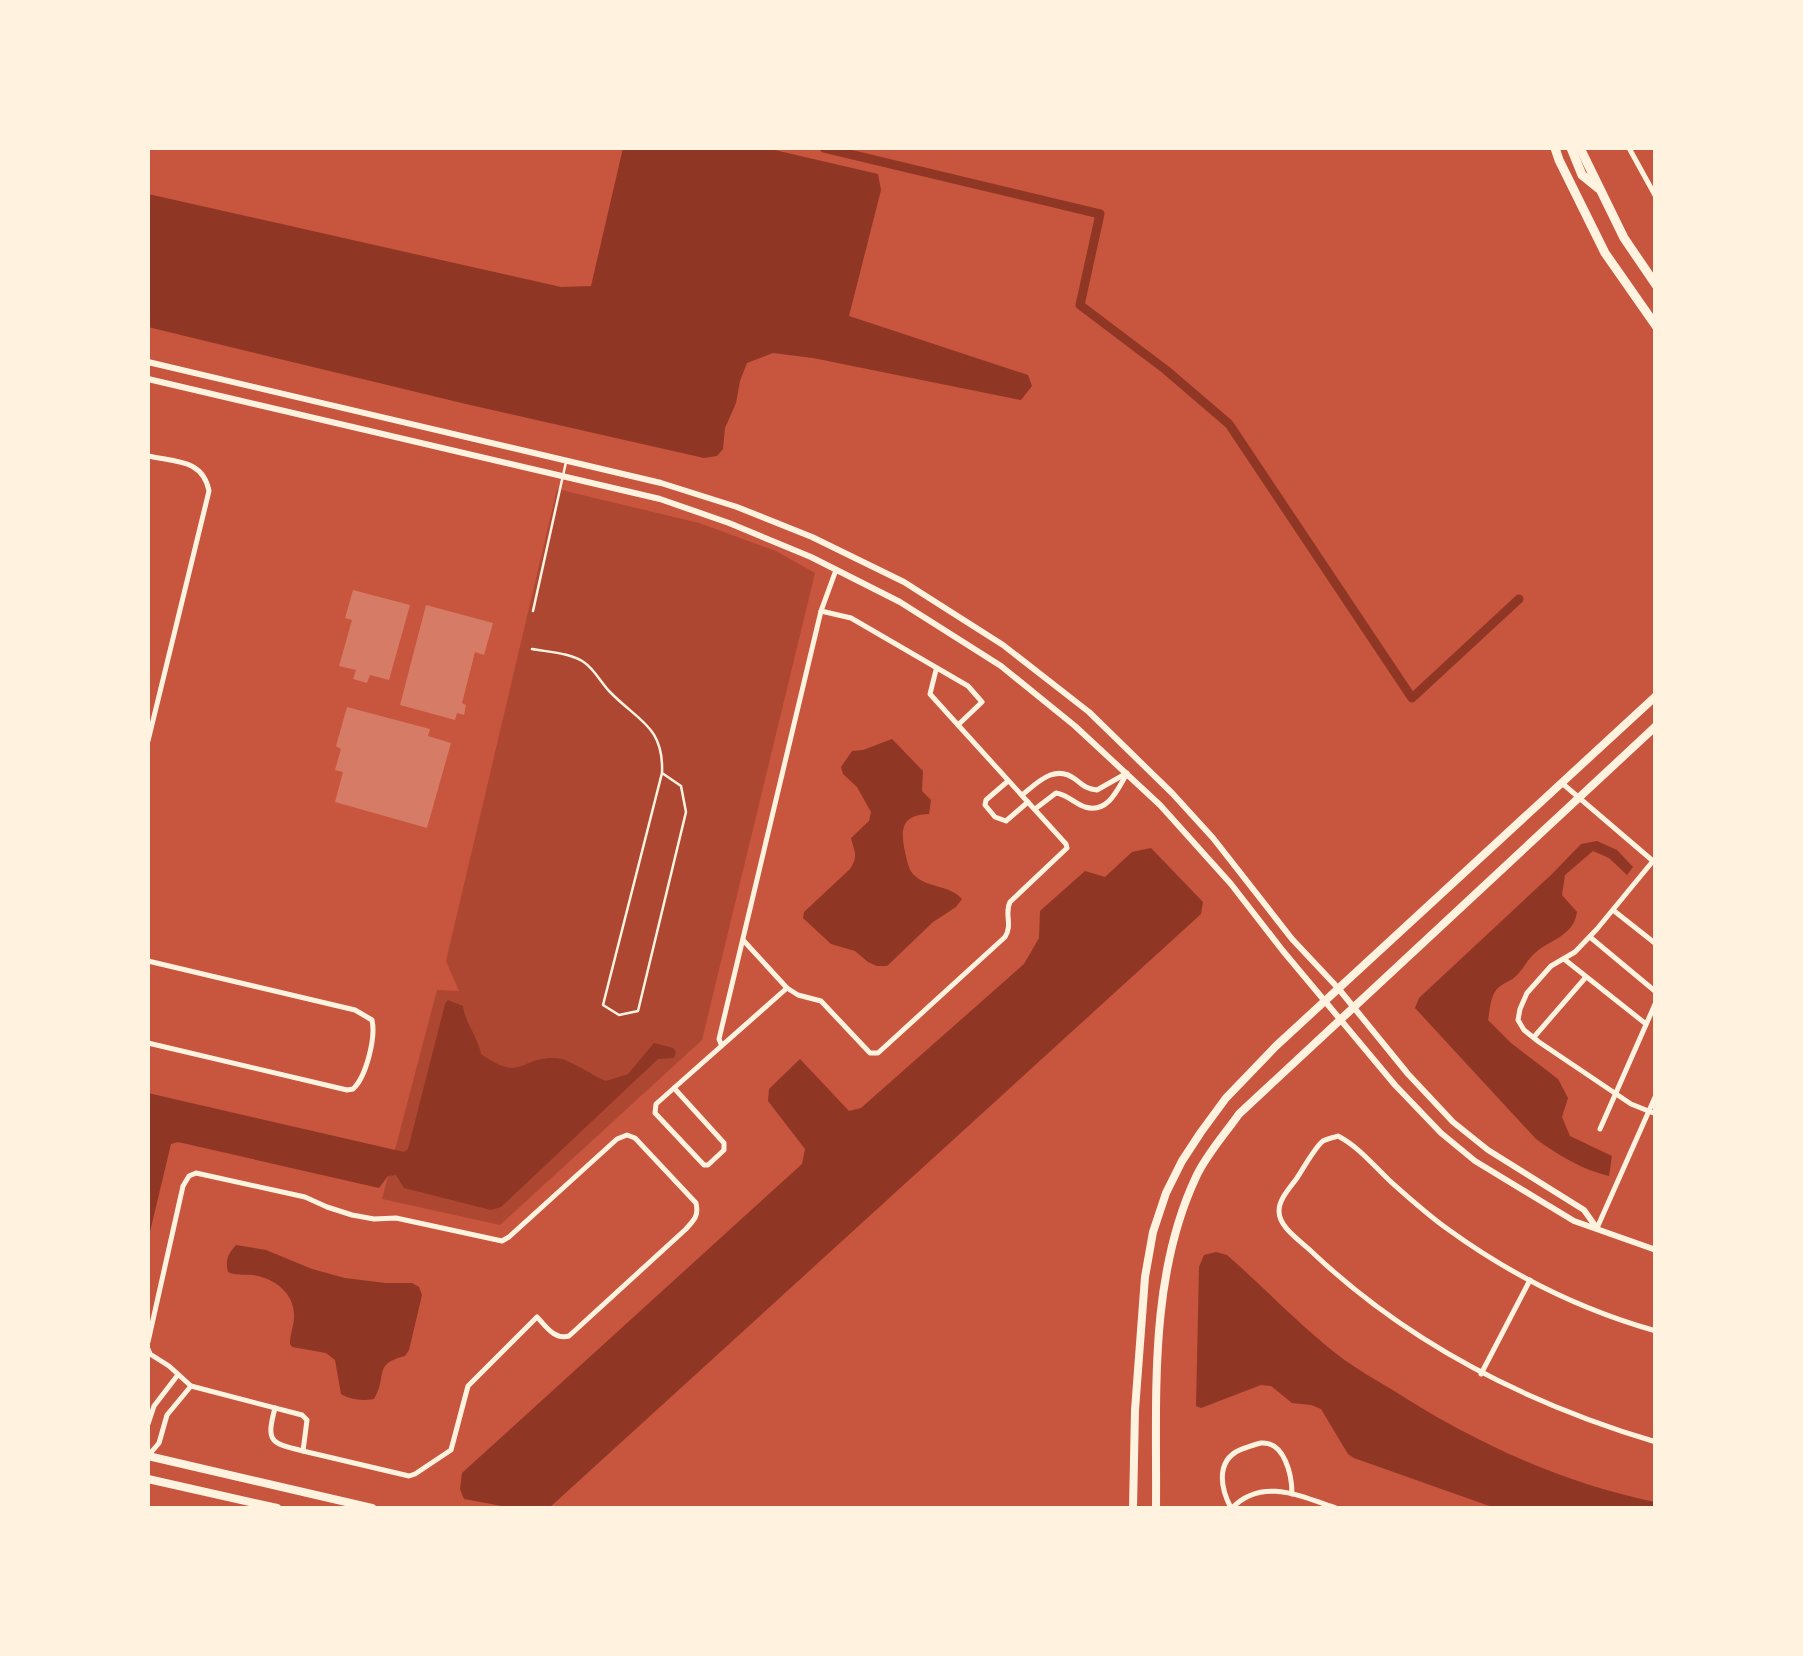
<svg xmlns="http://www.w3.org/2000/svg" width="1803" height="1656" font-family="'Asap Condensed',sans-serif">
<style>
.green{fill:#ae4732}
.water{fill:#8f3625}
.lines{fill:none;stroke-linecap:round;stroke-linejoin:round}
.canal{stroke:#8f3625;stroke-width:9}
.building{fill:#d67c66}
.service{stroke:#fff3e0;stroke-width:2.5}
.minor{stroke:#fff3e0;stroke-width:5}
.tertiary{stroke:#fff3e0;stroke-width:6}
.secondary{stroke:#fff3e0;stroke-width:8}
.trunk{stroke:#fff3e0;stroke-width:9}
</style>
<rect width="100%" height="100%" fill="#c8553d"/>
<path class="green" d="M557,489L699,523L776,551L815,573L702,1040L500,1225L382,1199L437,990L459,991L446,961Z"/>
<g class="water">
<path d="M623,148H766L878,174L881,190L849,316L1028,375L1032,386L1021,400L813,358L773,353L747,363L740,381L736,403L725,428L723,449L717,456L704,458L466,404L148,327V194L561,287L591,286Z"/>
<path d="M892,739L923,771L922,791L931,800L929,814C902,815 900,828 905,852C907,860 908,868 913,874C927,889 949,884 962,899L956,907L933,922L887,966H877L868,962L855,951L831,944L803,918L804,912L850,869C859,856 854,851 851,838L869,821L871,812L857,787L843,774L841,767L852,751L863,750Z"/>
<path d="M1597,841L1617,850L1633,867L1627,875L1609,858L1593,851L1565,875L1562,895L1577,912C1573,938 1548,939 1532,956C1527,961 1523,969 1517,975C1512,981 1502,983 1497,989C1490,997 1490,1010 1488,1020L1511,1043L1558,1079L1568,1098L1562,1117L1570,1136L1612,1156L1609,1176C1583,1170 1558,1155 1536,1139L1415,1008L1419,998L1552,874L1581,844Z"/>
<path d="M1151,848L1203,902L1201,914L549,1508H513L464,1499L460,1489L462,1473L802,1164L805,1149L768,1101L769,1089L800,1059L849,1111L861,1108L1024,964L1039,938L1040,911L1085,871L1105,877L1132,852Z"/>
<path d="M448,1000L463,1006C465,1023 478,1037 481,1054C522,1083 519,1057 555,1058C569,1058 591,1075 606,1081L628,1074L654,1043L673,1048L676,1052L674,1058L658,1059L501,1207L491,1210L404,1188L396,1175L388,1176L379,1188L178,1142L171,1144L148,1240V1093L404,1152L408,1149L445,1004Z"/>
<path d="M236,1245L266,1250L312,1269L345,1278L385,1283H412L419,1287L422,1295L409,1350L405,1356C372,1364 388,1376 374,1399C362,1401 351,1400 341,1394L335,1360L326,1353L292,1347L290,1344C290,1335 293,1328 294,1319C296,1294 275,1278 253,1275C243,1274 237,1276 228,1272C225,1260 228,1254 236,1245Z"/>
<path d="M1216,1252L1227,1255C1267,1290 1303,1329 1346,1361C1360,1371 1376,1380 1391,1389C1473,1442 1560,1482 1655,1502V1508H1495L1354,1458L1348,1454L1321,1409L1311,1405L1292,1403L1271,1386L1261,1385L1201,1408L1196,1406L1199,1267L1204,1255Z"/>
</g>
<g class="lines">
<path class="canal" d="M824,148L1100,214L1080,305L1166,370L1229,424L1412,698L1519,599"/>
</g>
<g class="building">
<path d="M353,590L410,605L389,680L370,675L367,683L353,679L356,670L339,666L352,620L345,618Z"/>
<path d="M426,605L493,623L484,655L475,652L462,703L466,705L464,715L457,713L455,720L400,705Z"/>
<path d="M347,707L430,729L428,736L451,743L427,828L335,802L343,772L335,770L341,749L336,746Z"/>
</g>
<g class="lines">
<g class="service">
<path d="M533,611L566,462"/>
<path d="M532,649C548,652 572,653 585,663C594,669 602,684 610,692C638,721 664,726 662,773L603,1005L619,1015L638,1011L686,812L681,786L662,773"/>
</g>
<g class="minor">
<path d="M1629,148L1656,197"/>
<path d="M148,456C175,462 203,459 209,491L148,741"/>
<path d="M936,670L930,694L958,725"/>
<path d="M1008,781L986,800L985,805L995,817L1006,821L1028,802"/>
<path d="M1563,784L1653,861"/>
<path d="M1022,795C1038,782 1055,764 1075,779C1083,785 1086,789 1097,790L1127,773"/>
<path d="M1035,809L1056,793C1068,795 1074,803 1085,807C1107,814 1117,791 1126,775"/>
<path d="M1653,861L1597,929L1575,952L1551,966L1527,993L1520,1009L1518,1020L1524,1030L1539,1042L1631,1104L1656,1114"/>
<path d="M1613,910L1656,944"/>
<path d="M1590,937L1656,992"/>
<path d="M743,940L787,988L798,995L821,1001L870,1053H878L1005,937C1013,924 1004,914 1010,902L1067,848L1066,844L958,725L982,702L968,686L851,618L821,611"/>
<path d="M1564,959L1646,1024"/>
<path d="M148,961L355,1010L372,1020C376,1038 366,1077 353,1089L347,1090L148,1043"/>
<path d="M1534,1037L1586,977"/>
<path d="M721,1044L719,1039L821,611L836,570"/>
<path d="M674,1088L724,1143V1150L708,1165H704L655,1113L656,1104Z"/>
<path d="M674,1088L787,988"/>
<path d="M1600,1129L1656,1002"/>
<path d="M1597,1228L1656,1095"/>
<path d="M1656,1331C1582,1310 1511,1275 1449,1230C1429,1216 1409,1198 1390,1181C1373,1165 1359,1147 1338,1136C1333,1138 1328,1138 1323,1141C1315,1147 1303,1169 1297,1178C1290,1188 1279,1199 1279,1211C1279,1228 1301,1241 1312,1252C1409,1344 1528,1404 1656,1442"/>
<path d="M148,1342L183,1186L189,1176L196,1173L305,1197L327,1207L352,1215L374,1219L396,1218L502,1241L509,1237L617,1139L627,1135L635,1138L696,1203C699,1216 694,1220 686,1229L569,1336C554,1340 546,1326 537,1317L468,1386L451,1450L415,1474L409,1476L303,1451L307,1420L302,1415L191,1386L169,1366L150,1354L148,1349"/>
<path d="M1481,1374L1530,1280"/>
<path d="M275,1408C266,1442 270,1443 303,1451"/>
<path d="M148,1424L154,1406L177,1376"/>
<path d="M148,1456L159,1443L167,1415L191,1386"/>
<path d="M1231,1508C1219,1485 1216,1457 1245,1448C1251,1446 1256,1444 1261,1443C1285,1441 1292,1476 1292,1494"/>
<path d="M1232,1508C1262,1477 1300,1496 1336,1508"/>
</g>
<g class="tertiary">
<path d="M148,362L661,483L737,507L812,537L904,582L1003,645L1089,712L1172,793L1213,838L1292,939L1338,988L1408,1074L1453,1122L1488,1150L1584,1210L1596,1227"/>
<path d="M148,379L660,499L729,523L811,557L900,602L1001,666L1075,726L1160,805L1231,884L1283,951L1395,1085L1441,1133L1475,1161L1574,1221L1656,1250"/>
</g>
<g class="secondary">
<path d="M148,1456L372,1508"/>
<path d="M148,1479L277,1508"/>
<path d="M1133,1508L1135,1410L1145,1277L1153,1232L1166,1193L1182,1161L1201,1132L1226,1098L1276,1046L1656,696"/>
<path d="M1156,1508C1157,1399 1148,1279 1196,1177C1206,1155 1225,1134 1239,1114L1656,726"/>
</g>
<g class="trunk">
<path d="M1555,148L1559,160L1605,253L1656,326"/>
<path d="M1571,148L1582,175L1598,188"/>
<path d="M1580,148L1624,238L1656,285"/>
</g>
</g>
<rect width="1803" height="1656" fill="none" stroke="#fff3e0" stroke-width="300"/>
</svg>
